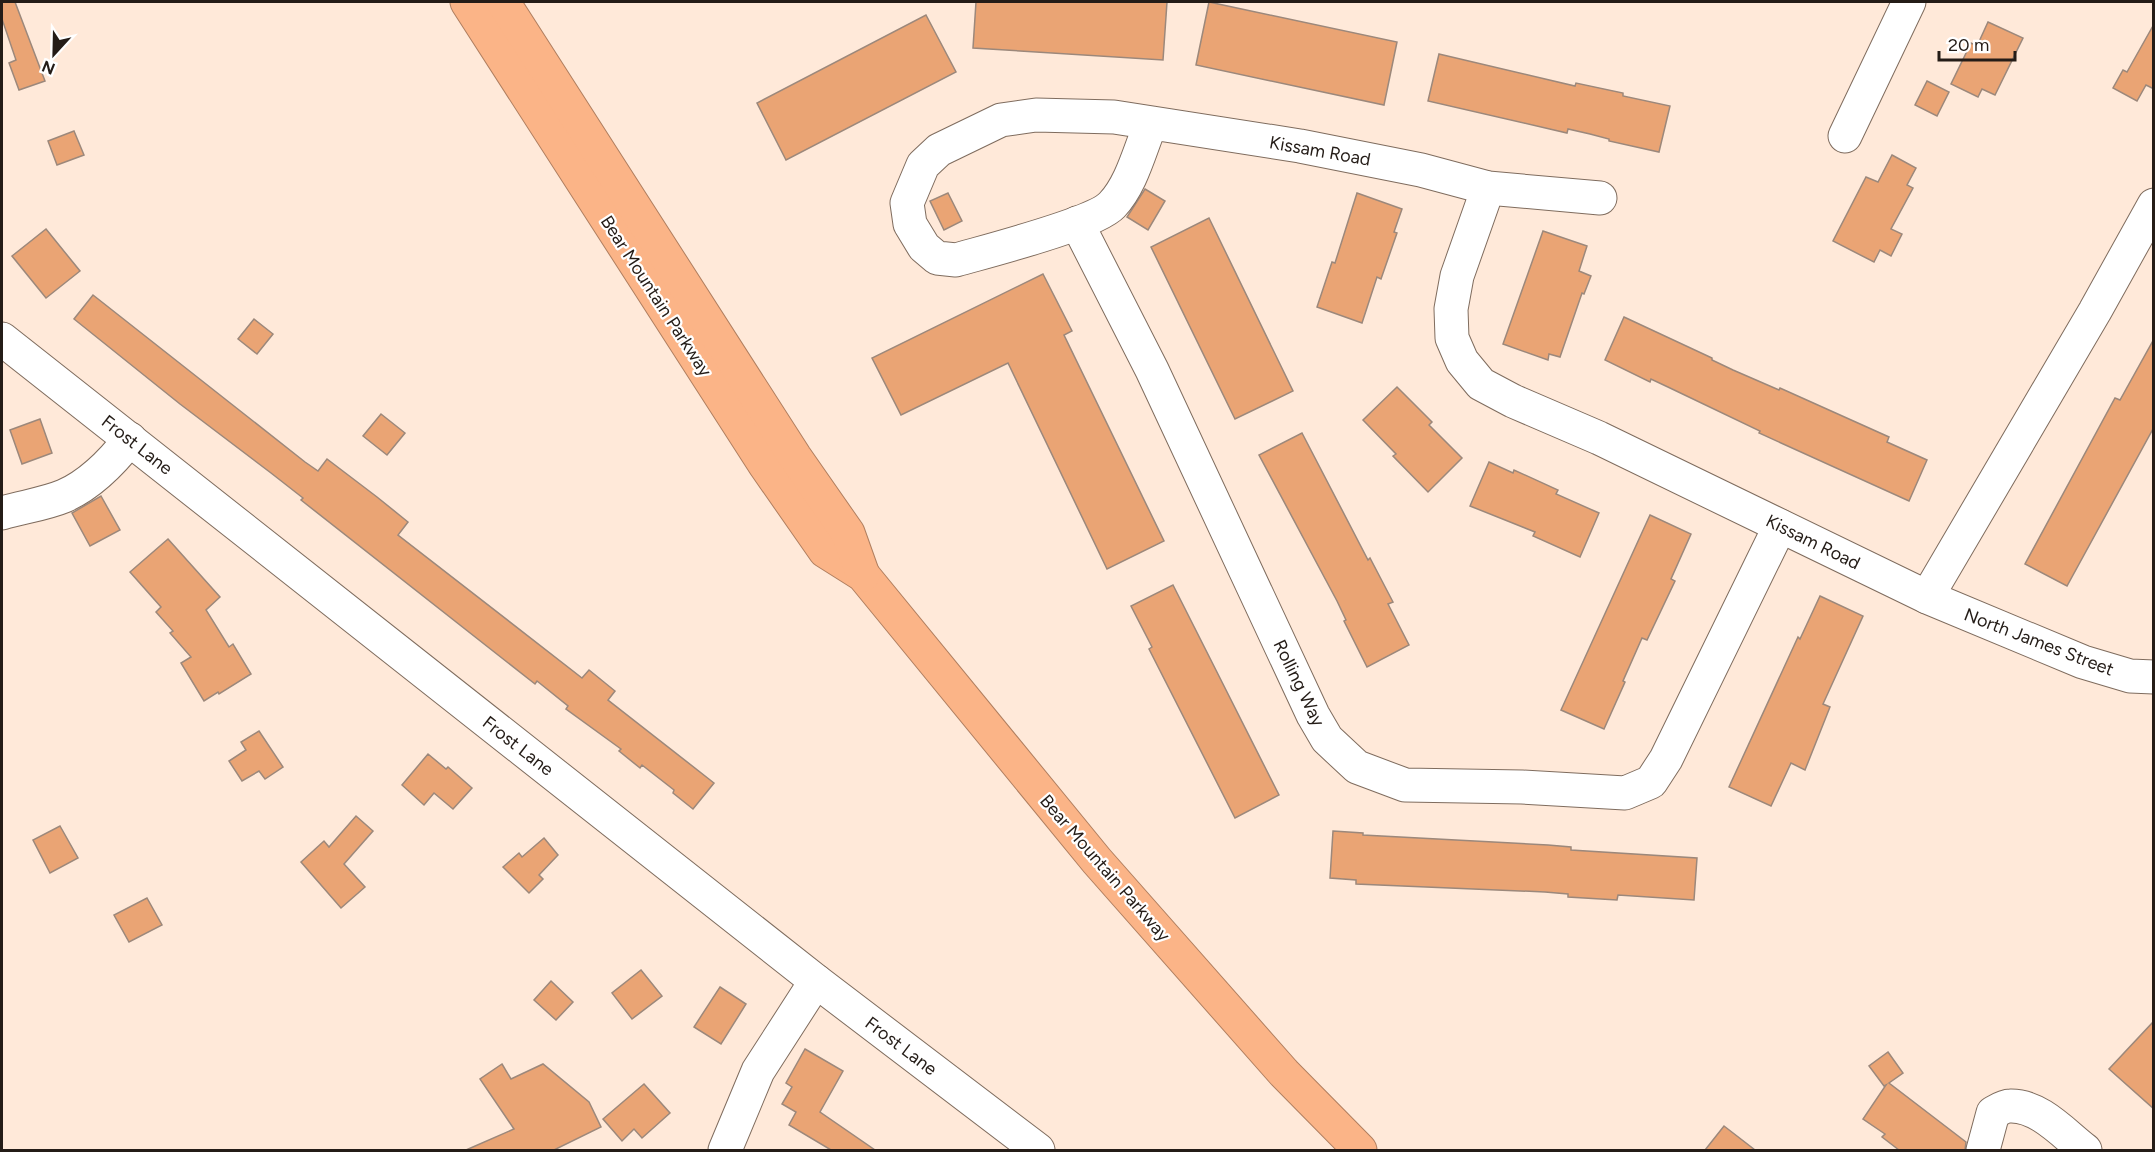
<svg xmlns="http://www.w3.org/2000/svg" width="2155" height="1152" font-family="Figtree,sans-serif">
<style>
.building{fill:#eaa474;stroke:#9c887b;stroke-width:1.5}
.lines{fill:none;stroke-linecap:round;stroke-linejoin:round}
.minor-casing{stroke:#7f6c5e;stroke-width:35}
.highway-casing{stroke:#b07f60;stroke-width:35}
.minor{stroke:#fff;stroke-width:33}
.highway{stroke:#fbb487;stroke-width:33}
.labels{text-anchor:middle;stroke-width:4.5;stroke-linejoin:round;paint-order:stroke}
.street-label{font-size:18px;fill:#241c17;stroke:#fff}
</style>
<rect width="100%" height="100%" fill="#ffe9d9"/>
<g class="building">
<path d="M2,2H15L45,81L19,90L9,63L16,60L2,19Z"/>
<path d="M976,2H1167L1163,60L973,48Z"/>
<path d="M1209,2L1397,42L1384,105L1196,65Z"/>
<path d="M926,15L956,72L786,160L757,103Z"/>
<path d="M1988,22L2023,38L1995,95L1982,89L1978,97L1951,84L1971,43L1977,46Z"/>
<path d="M2154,24V89L2146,85L2137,101L2113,88L2123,70L2127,72Z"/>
<path d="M1439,54L1575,86L1576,83L1623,93V96L1670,106L1659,152L1609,141V139L1590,134L1568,129L1567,133L1428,101Z"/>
<path d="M1927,81L1949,92L1937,116L1915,105Z"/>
<path d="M74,131L84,155L57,165L48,141Z"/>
<path d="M1892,155L1916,168L1907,185L1913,188L1891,229L1902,234L1891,256L1880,250L1874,262L1833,241L1866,177L1878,182Z"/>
<path d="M1145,189L1165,201L1148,230L1127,217Z"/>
<path d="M948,193L962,221L944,230L930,201Z"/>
<path d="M1357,193L1402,209L1394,232L1397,233L1381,279L1377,277L1362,323L1317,307L1332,262L1335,263Z"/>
<path d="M1209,218L1293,391L1235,419L1151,247Z"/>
<path d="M46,229L80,271L46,298L12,256Z"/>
<path d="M1543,231L1587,246L1579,271L1591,276L1584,294L1582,293L1560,357L1549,354L1548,360L1503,344Z"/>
<path d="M1043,274L1072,331L1064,335L1164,541L1107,569L1008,363L901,415L872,358Z"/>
<path d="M93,295L305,462L318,471L327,459L377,497L408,522L398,535L582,678L589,670L615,691L608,700L714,783L693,809L673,793L674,790L642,765L640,768L619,751L621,749L566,709L568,706L537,681L535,684L301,500L303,498L271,473L180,404L74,319Z"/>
<path d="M1624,317L1712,358V360L1733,370L1779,390L1780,388L1889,437L1887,442L1927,460L1909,501L1759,433L1760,431L1670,388L1651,379L1650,382L1605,360Z"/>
<path d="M254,319L273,334L257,354L238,339Z"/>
<path d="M2154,339V427L2067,586L2025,564L2115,398L2120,400Z"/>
<path d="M1397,387L1432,422L1429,425L1462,458L1428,492L1393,456L1396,454L1363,420Z"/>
<path d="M381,414L405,433L387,455L363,436Z"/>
<path d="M40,419L52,453L22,464L10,430Z"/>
<path d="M1302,433L1368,560L1370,558L1393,602L1388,604L1409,645L1367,667L1344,621L1346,620L1337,601L1259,455Z"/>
<path d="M1489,462L1513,473L1514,470L1558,490L1556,494L1599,513L1580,557L1533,536L1535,532L1470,506Z"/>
<path d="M101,496L120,530L90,546L72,513Z"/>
<path d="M1650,515L1691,534L1671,579L1675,581L1647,640L1642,638L1623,681L1625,682L1604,729L1561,710Z"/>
<path d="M168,539L220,597L206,610L229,647L233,644L251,674L219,694L218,692L204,701L181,663L191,657L170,633L173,631L156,612L161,607L130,572Z"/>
<path d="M1173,585L1279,795L1235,818L1149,649L1152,647L1131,606Z"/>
<path d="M1820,596L1863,616L1823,704L1830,707L1805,770L1791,763L1771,806L1729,787L1798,637L1800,639Z"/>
<path d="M259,731L283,767L265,779L259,771L242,781L229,761L246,750L241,742Z"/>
<path d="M428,754L446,769L448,767L472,788L453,809L434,793L424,805L402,785Z"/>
<path d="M356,816L373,831L344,864L365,887L341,908L301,862L324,841L329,847Z"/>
<path d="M60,826L78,858L50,873L33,840Z"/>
<path d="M1333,831L1363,833V835L1548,845L1571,847V850L1697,858L1694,900L1618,895L1617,900L1568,897V894L1545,892L1356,884V880L1330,878Z"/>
<path d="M544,838L558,855L539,875L543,879L529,893L503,867L519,853L522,857Z"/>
<path d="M147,898L162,925L129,942L114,915Z"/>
<path d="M641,970L662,996L632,1019L612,993Z"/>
<path d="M551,981L573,1002L556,1020L534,1000Z"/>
<path d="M720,987L746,1004L721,1044L694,1027Z"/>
<path d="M2154,1021V1109L2109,1069Z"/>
<path d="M805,1049L843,1071L820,1112L875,1150H831L789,1125L796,1112L782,1104L792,1087L786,1083Z"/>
<path d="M1888,1052L1903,1073L1889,1083L1966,1142L1965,1150H1899L1882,1137L1885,1134L1863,1119L1886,1085L1884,1086L1869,1066Z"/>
<path d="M502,1064L511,1079L543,1064L589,1102L601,1127L554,1150H466L514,1129L480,1079Z"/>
<path d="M644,1084L670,1113L642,1138L634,1129L622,1141L603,1119Z"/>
<path d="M1724,1126L1755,1150H1705Z"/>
</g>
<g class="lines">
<g class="minor-casing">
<g id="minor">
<path d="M1151,123C1140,149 1132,184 1112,205C1094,224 987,251 956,260L937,258L924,247L910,224L907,203L923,165L939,150L1001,120L1036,115L1114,117L1300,146L1421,170L1488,188L1600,198"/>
<path d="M1845,136L1909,2"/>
<path d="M1488,188L1457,276L1451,309L1452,338L1462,361L1481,384L1513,401L1599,438L1927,597L2083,662L2130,676L2154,677"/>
<path d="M1077,223L1152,370L1313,715L1327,739L1357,767L1405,785L1522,787L1625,793L1651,782L1666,759L1780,526"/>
<path d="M2,339L816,981L1038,1150"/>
<path d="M2,513C22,507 45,504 64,496C91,484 113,461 130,439"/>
<path d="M1927,597L2095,311L2154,205"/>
<path d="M725,1150L758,1071L816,981"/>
<path d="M1983,1150L1993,1113C1998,1110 2004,1106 2010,1106C2039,1105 2064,1134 2085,1150"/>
</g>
</g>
<g class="highway-casing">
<g id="highway">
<path d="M467,2L765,465L825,551L863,575L1097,861L1284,1073L1360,1150"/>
<path d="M503,2L795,457L848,533L863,575"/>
</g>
</g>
<use href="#minor" class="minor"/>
<use href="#highway" class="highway"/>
</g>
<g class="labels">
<g class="street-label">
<text transform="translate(1320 151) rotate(10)" y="6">Kissam Road</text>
<text transform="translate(656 296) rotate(57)" y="6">Bear Mountain Parkway</text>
<text transform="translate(137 445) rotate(38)" y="6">Frost Lane</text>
<text transform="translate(1813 542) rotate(26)" y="6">Kissam Road</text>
<text transform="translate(2039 642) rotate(21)" y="6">North James Street</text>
<text transform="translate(1299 683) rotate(64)" y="6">Rolling Way</text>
<text transform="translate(518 746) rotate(38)" y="6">Frost Lane</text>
<text transform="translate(1105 868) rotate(49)" y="6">Bear Mountain Parkway</text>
<text transform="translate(901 1046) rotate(37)" y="6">Frost Lane</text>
</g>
</g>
<rect width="2155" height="1152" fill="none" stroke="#241c17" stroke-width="6"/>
<g transform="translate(54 54) rotate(202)" stroke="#ffffff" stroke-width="4.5" paint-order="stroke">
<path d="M0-4.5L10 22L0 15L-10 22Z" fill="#241c17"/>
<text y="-9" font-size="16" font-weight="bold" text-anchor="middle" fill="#241c17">N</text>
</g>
<path d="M1939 51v9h76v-9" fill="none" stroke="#241c17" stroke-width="3"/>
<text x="1948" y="51" font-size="18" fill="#241c17" stroke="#ffffff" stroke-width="4.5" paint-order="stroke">20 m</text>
</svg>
